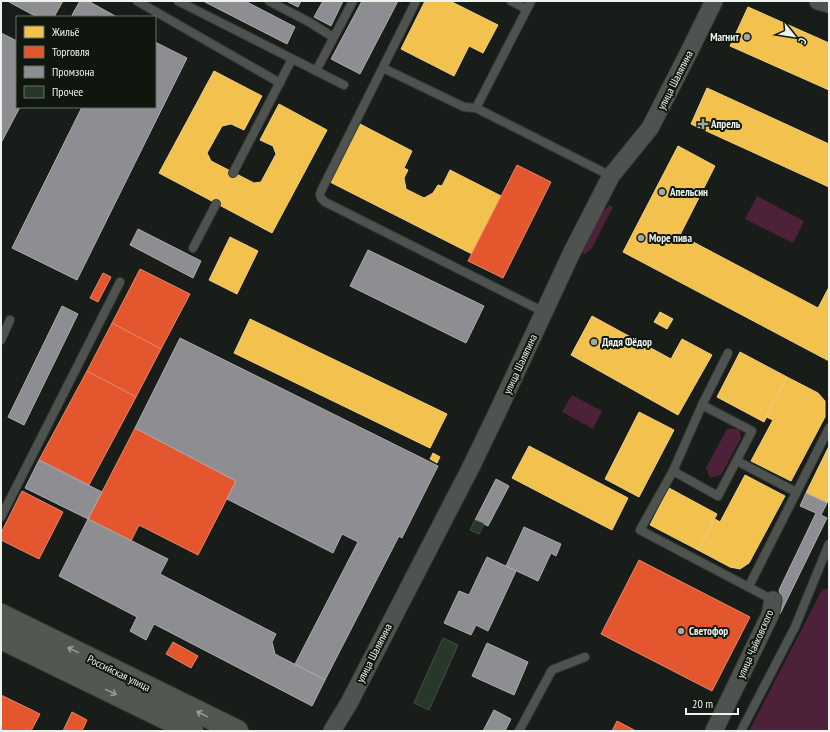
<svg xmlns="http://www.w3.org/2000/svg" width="830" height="732" font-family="'PT Sans Narrow',sans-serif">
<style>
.green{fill:#4c2139}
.homes{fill:#f2c14e;stroke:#f0d07e}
.shops{fill:#e4572e;stroke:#e78667}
.industry{fill:#8d8d92;stroke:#aaacad}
.building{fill:#263829;stroke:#474b47}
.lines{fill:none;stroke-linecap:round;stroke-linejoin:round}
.lane-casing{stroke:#363a36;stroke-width:10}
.street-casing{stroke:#363a36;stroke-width:19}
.secondary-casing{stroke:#363a36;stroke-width:24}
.lane{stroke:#4f534f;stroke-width:8}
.street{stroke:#4f534f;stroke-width:17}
.secondary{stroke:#505850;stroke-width:22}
.oneway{stroke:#979e97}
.poi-dot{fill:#a3a8a3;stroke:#0e160e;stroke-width:1.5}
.labels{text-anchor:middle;stroke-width:4;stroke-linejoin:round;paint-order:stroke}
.poi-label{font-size:11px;font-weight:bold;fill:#edf3ed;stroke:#0e160e;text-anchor:start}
.street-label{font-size:11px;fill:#edf3ed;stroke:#0e160e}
</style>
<rect width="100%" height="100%" fill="#191d19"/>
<g class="green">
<path d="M757,196L804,221L793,243L745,219Z"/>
<path d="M609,205L613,207L592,248L585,254L581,251L580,248L602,213Z"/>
<path d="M572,395L602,411L593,429L562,412Z"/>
<path d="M727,429H739L741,438L721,475L710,478L706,468Z"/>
<path d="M829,588V731H749L822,590Z"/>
</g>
<g class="homes">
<path d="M425,1H450L498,25L483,53L469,46L454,76L401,49Z"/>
<path d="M748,7L829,43V90L730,46Z"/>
<path d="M214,71L262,96L244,130L231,124L222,126L207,153L211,161L254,183L261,182L276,154L273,146L260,140L279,104L327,130L272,233L159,173Z"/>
<path d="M707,88L829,144V187L691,124Z"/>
<path d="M360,124L412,151L404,168L408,170L404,178L406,189L424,198L433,193L438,185L442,186L450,170L501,196L472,254L330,182Z"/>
<path d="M678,146L715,166L680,235L818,308L829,287V361L623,252Z"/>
<path d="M230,237L258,251L237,294L209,280Z"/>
<path d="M660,312L673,319L667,329L654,322Z"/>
<path d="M592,316L671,359L682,339L712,355L678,415L571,355Z"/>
<path d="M250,319L447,414L430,448L234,353Z"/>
<path d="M740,352L787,377L764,422L717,397Z"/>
<path d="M787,377L818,393L825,401V417L791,481L751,461L773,420L766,417Z"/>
<path d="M639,412L674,430L639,497L605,479Z"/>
<path d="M529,446L628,498L612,530L512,478Z"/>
<path d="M829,446V499L827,503L806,493Z"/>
<path d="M433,453L440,457L437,463L430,459Z"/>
<path d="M745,475L785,496L749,563L740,569L730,567L698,550L715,519L720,522Z"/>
<path d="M669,488L717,514L698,550L650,525Z"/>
</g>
<g class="shops">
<path d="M517,165L551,182L503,278L468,261Z"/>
<path d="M140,269L190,294L161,349L112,323Z"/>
<path d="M103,273L111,277L98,302L90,298Z"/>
<path d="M112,323L161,349L136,397L87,371Z"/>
<path d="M87,371L136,397L89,485L39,460Z"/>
<path d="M135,428L236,481L198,555L139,525L131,541L88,519Z"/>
<path d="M22,491L63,512L39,559L1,540V533Z"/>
<path d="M639,560L750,617L712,691L601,634Z"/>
<path d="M173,642L198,656L191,668L166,654Z"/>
<path d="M1,695L40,714L31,731H1Z"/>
<path d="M72,712L87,720L82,731H63Z"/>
<path d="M617,721L636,731H612Z"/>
</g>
<g class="industry">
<path d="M10,1H63L54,17H37L9,2Z"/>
<path d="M80,1H88L117,17H75L72,15Z"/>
<path d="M203,1H245L295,27L287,44Z"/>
<path d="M286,1H301L298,7Z"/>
<path d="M323,1H343L331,26L314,17Z"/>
<path d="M362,1H398L360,74L331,59Z"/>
<path d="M1,33L17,41V107H20L1,143Z"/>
<path d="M155,42L187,58L77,280L12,248L82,107H155Z"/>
<path d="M138,229L201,261L193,278L130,245Z"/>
<path d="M368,250L484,306L466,343L350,286Z"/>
<path d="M62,306L78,314L24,425L8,417Z"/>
<path d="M180,338L438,466L402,538L399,536L325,680L295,664L358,542L342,534L333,553L227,499L236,481L135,428Z"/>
<path d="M39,460L102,492L88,519L25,488Z"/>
<path d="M496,479L509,486L488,526L475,520Z"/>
<path d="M806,493L827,503L821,515L827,518L780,614L775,611L781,597L779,590L816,513L800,506Z"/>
<path d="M88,519L168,559L160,574L276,634L272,642L275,654L325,680L312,706L154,624L146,640L130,631L137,617L59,576Z"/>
<path d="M524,527L561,544L556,556L551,553L538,581L506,566Z"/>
<path d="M487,557L516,571L488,631L476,625L471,635L444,623L459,591L469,595Z"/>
<path d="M487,643L528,662L514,695L472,676Z"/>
<path d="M494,710L511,719L505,731H483Z"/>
</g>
<g class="building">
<path d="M475,520L484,524L479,534L470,530Z"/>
<path d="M443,638L458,645L429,710L414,703Z"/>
</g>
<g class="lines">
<g class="lane-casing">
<g id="lane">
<path d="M137,1L280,83"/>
<path d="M178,1L344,85"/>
<path d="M269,1L309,22L333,37"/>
<path d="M416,1L322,189L320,194L321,198L325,202L544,312"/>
<path d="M527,9L531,1"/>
<path d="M383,68L464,107L476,108L611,176"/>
<path d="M316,71L353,1"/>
<path d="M476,108L527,9L511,1"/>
<path d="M233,173L292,59"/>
<path d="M193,248L216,204"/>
<path d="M1,340L10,320"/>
<path d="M728,353L702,405L673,471L640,530L773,600"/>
<path d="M737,461L796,492"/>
<path d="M673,471L718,496L752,431L702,405"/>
<path d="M1,517L120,282"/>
<path d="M749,586L829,428"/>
<path d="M519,731L552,670L585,657"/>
<path d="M741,731L795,627L829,544"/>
</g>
</g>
<g class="street-casing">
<g id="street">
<path d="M818,1L829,4"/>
<path d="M332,731L349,703L471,467L498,411L572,252L611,176L650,128L688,54L714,1"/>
<path d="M714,731L770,615L773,600"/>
</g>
</g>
<g class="secondary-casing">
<g id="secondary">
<path d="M1,615L237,731"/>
<path d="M1,638L192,731"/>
</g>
</g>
<use href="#lane" class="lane"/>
<use href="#street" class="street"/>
<use href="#secondary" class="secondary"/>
</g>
<defs><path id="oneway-shaft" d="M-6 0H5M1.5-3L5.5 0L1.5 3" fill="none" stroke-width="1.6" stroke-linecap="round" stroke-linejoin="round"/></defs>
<g class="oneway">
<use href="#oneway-shaft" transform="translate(73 650) rotate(-154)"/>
<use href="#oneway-shaft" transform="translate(111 692) rotate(26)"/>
<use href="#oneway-shaft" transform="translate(202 714) rotate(-154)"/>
</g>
<g class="poi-dot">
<circle cx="747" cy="37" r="4"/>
<path d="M701 118h4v4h4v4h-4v4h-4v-4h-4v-4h4z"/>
<circle cx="662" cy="192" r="4"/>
<circle cx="641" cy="238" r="4"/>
<circle cx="594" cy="342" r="4"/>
<circle cx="681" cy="631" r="4"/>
</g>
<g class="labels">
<g class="poi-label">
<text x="739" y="41" text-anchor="end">Магнит</text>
<text x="711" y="128">Апрель</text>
<text x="670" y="196">Апельсин</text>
<text x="649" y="242">Море пива</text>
<text x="602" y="346">Дядя Фёдор</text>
<text x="689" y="635">Светофор</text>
</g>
<g class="street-label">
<text transform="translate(675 80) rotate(-63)" y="4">улица Шаляпина</text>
<text transform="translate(520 364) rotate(-65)" y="4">улица Шаляпина</text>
<text transform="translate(755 644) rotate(-66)" y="4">улица Чайковского</text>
<text transform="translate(374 653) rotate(-63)" y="4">улица Шаляпина</text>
<text transform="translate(119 673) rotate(26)" y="4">Российская улица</text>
</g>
</g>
<rect width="830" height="732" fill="none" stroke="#edf3ed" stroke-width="4"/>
<rect x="16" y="16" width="140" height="92" fill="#0e160e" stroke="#676e67"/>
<rect x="24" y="26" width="20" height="12" fill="#f2c14e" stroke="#676e67"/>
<text x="52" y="36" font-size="12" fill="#edf3ed">Жильё</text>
<rect x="24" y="46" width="20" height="12" fill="#e4572e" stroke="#676e67"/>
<text x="52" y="56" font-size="12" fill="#edf3ed">Торговля</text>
<rect x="24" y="66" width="20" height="12" fill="#8d8d92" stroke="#676e67"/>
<text x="52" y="76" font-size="12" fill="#edf3ed">Промзона</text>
<rect x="24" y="86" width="20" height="12" fill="#263829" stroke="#676e67"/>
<text x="52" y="96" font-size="12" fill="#edf3ed">Прочее</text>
<g transform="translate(794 36) rotate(120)" stroke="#0e160e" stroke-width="3" paint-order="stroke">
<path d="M0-3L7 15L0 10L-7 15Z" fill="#edf3ed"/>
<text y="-6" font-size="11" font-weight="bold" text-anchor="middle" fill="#edf3ed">С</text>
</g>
<path d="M686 708v6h52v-6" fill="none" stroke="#edf3ed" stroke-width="2"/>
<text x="692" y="708" font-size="12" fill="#edf3ed" stroke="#0e160e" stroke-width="3" paint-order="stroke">20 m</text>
</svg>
